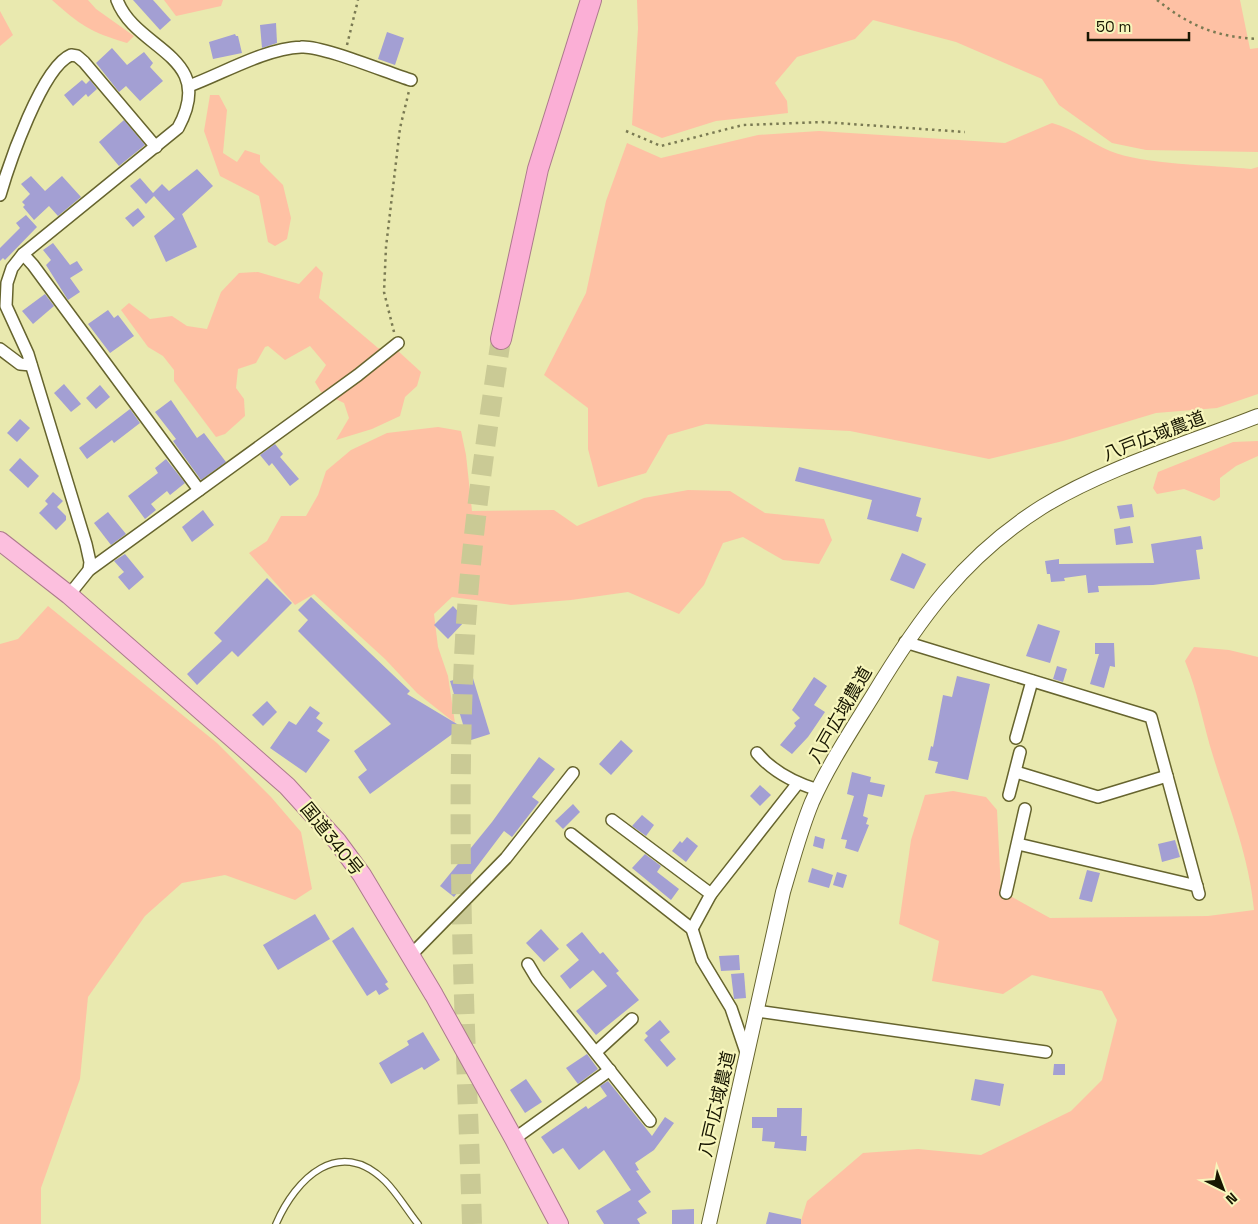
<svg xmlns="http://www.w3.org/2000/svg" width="1258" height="1224" font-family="'Space Grotesk','Noto Sans JP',sans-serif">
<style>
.green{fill:#fec1a4}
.building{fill:#a39fd3}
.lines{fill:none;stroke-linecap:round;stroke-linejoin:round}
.motorway-tunnel{stroke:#caca95;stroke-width:20;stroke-dasharray:20 10;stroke-linecap:butt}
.service-casing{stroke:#66642e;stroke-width:8}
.minor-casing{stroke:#66642e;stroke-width:14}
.tertiary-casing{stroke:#66642e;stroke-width:16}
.trunk-casing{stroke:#ac7a8c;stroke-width:20}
.motorway-casing{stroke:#ac7a8c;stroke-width:22}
.path{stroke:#7a7a53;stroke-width:2.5;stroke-dasharray:2.5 4;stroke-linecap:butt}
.service{stroke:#fff;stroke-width:5.5}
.minor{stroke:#fff;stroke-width:11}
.tertiary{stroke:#fff;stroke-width:14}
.trunk{stroke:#fcbfde;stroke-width:18}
.motorway{stroke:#fbafd6;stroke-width:20}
.labels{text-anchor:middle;stroke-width:4.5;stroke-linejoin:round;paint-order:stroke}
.street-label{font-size:18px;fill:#181702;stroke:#f7f6bc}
</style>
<rect width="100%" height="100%" fill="#e9e9af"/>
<g class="green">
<path d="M52,0H88L96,9L134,36L127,43C90,32 80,25 52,0Z"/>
<path d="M164,0H223L221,6L176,16Z"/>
<path d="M637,0H1240L1250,49L1258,48V152L1146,150L1112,143L1059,105L1042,79L956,42L873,20L855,39L797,57L775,83L787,101L788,113L716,121L662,138L632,125L638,28Z"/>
<path d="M0,11L13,35L0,46Z"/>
<path d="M210,95H219L227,110L223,153L237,162L245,150L260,155V162L283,185L291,218L287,239L275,246L268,242L259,196L220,176L204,131Z"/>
<path d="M1052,123C1076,130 1089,142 1110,151C1145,165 1212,165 1251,169L1258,167V394L1217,408L1156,413L1063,441L989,459L850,431L706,424L668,435L646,473L598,487L588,449V408L544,375L586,293L606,201L627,143L661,158L758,135L819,131L1005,143Z"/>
<path d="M316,266L323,273L319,298L378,348L398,351L421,372L417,386L405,397L400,416L372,429L336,440L349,418L344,403L321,392L315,382L326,365L310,346L285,360L268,346L265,347L256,363L238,369L236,388L244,399L245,416L225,434L216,437L174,381V370L163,356L148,347L121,310L129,303L150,319L172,316L187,326L207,329L221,292L239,273L258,272L299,284Z"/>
<path d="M438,427L461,431L466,455L472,511L554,510L577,526L644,498L688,490L730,491L765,513L824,519L832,540L819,564L783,560L743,537L723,543L704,585L679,614L628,592L571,600L511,605L452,597L434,614L438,647L448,676L455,723L417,693L385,659L314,594L295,605L249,553L267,541L281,516H306L318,495L326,471L351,450L387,433Z"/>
<path d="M1258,441V456L1236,466L1220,478V497L1214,501L1184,489L1157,494L1153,488L1158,472L1233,442Z"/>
<path d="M48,606L217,743L271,797L301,832L312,889L295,900L225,875L182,883L145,916L88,997L80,1079L41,1188V1224H0V644L18,639Z"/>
<path d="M1194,647L1229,650L1258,657V1224H800L807,1201L863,1153L918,1149L981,1155L1071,1111L1102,1080L1117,1020L1102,991L1032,975L1003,994L932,981L939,941L899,924L911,840L925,795L953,791L986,797L997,810L1001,891L1050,918L1208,916L1254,910C1249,856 1229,807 1213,756C1203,724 1198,692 1185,661Z"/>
</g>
<g class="building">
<path d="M133,0H153L171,20L160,30Z"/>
<path d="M276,23L277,43L262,48L260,25Z"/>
<path d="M387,32L404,38L395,65L378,59Z"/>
<path d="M235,34L236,36H238L242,53L213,59L209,42Z"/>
<path d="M112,48L127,65L144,52L153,63L150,67L163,81L140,101L126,86L119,92L96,63Z"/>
<path d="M82,80L86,84L90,80L97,89L88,97L86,94L73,106L64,95Z"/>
<path d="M124,120L145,145L119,166L99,142Z"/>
<path d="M197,169L213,186L179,217L182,214L197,247L166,262L154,236L175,219L154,196L146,204L130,186L140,178L153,193L162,184L169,191Z"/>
<path d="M31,176L45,191L62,176L81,197L58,216L49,206L34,220L23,207L25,205L22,202L30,194L21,184Z"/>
<path d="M138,208L145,217L133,227L125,218Z"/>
<path d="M26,215L37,227L5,260L3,258L0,261V248L20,228L16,223Z"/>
<path d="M53,243L70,265L77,261L83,270L70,278L80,292L68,300L46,265L51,260L43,250Z"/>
<path d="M45,294L54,306L33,324L22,311Z"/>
<path d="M108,310L114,318L118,315L134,336L110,353L88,324Z"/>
<path d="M64,384L81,404L71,412L54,393Z"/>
<path d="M100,385L110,397L96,409L86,398Z"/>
<path d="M171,400L197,438L204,433L226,462L201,480L173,441L176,439L155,412Z"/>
<path d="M130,409L140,423L114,443L112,440L87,459L79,448Z"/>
<path d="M20,419L30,428L17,442L7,433Z"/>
<path d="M275,444L283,454L280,457L299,479L290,486L272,463L269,466L260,455Z"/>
<path d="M20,458L39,476L28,488L9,470Z"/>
<path d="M166,459L185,483L170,495L167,491L151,504L156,510L145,519L128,496L158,473L155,468Z"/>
<path d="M799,467L921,498L916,516L922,518L918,532L867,519L872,500L795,481Z"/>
<path d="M53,492L63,501L57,507L66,516V520L56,530L39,513L48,504L45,501Z"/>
<path d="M1132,504L1134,517L1120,519L1117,506Z"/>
<path d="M203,510L214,525L192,542L182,527Z"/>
<path d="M108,512L126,534L111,545L94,523Z"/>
<path d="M1130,526L1133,543L1116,545L1114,529Z"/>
<path d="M1201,536L1203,549L1196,550L1200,579L1153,585L1098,586L1099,592L1088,593L1086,575L1064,578L1065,581L1051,582L1050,574H1047L1045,561L1059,559V564L1154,563L1151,544Z"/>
<path d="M902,553L926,564L914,589L890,580Z"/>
<path d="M125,554L144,577L129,590L118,577L124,572L114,561Z"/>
<path d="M267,578L292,603L238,657L232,651L197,685L187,674L222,641L214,633Z"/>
<path d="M311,597L410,691L407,694L462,727L370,794L358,777L367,770L354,751L391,724L298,631L308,620L298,610Z"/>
<path d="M453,606L466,620L448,639L434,625Z"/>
<path d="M1038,624L1060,631L1050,663L1026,656Z"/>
<path d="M1095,643H1114L1115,667L1110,666L1104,688L1090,684L1099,654H1095Z"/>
<path d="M1057,666L1067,669L1063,682L1053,679Z"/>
<path d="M472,675L490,734L468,741L450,681Z"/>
<path d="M957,676L990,684L968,780L935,773L938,762L928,760L931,746L933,747L943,695L952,697Z"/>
<path d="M814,677L827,686L814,705L825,712L808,737L792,754L780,745L796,726L794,723L800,718L792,710Z"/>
<path d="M267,701L277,712L263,726L252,715Z"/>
<path d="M310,706L320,713L316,718L323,723L317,731L330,740L306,773L270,748L289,721L296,725Z"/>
<path d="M621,740L633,751L611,775L599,764Z"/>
<path d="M539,757L555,769L532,797L539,802L512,837L504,831L454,897L440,886L492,822Z"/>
<path d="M852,772L871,777L870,782L885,785L882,797L868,794L863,816L868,818L866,824L869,825L858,852L845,848L847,840L841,839L854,796L847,794Z"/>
<path d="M760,785L771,795L760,806L750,796Z"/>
<path d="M573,804L580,812L563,829L555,821Z"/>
<path d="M642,815L654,825L646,836L632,826Z"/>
<path d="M815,836L825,839L823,849L813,846Z"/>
<path d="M687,837L698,846L686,862L672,851L680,841L682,843Z"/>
<path d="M1175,840L1180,857L1162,862L1158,844Z"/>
<path d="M645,854L661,866L657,872L679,889L671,900L632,868Z"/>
<path d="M812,868L833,875L829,888L808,882Z"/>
<path d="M1087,870L1100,873L1092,902L1079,899Z"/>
<path d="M837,872L847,875L843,888L833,885Z"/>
<path d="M315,914L330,939L278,970L263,945Z"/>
<path d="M353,927L388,982L385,984L389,989L379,995L376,990L367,996L332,941Z"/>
<path d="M541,929L559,949L544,962L526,943Z"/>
<path d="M582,932L600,954L603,952L619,971L616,973L639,1000L596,1035L576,1011L607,986L593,970L570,989L560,976L579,960L566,945Z"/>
<path d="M739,955L740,970L721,971L719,956Z"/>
<path d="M744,973L746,998L734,999L731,974Z"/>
<path d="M660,1020L670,1032L660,1040L676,1059L667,1067L644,1040L648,1036L645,1033Z"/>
<path d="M423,1032L440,1060L424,1070L422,1067L391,1084L379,1063L409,1045L407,1041Z"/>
<path d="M587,1054L598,1069L578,1084L566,1068Z"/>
<path d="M1054,1064H1065V1075H1053Z"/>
<path d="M526,1079L542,1102L525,1113L510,1090Z"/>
<path d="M975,1079L1004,1084L1000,1106L971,1100Z"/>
<path d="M608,1081L652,1136L665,1117L674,1123L654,1150L635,1163L639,1170L636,1171L651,1192L638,1201L647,1213L637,1219L640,1224H604L596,1211L631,1190L604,1150L579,1170L563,1148L553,1154L541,1137L586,1106L588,1109L607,1096L600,1086Z"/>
<path d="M777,1108H802L801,1136H807L806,1151L774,1148L775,1142L762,1141L763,1128H752V1117H777Z"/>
<path d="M694,1209V1224H672V1210Z"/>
<path d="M769,1212L801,1219V1224H766Z"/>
</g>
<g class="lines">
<path class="motorway-tunnel" d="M472,1224C466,1035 455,847 464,658C469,551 485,445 501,339"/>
<g class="service-casing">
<path id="service" d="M276,1224C296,1178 339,1136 385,1181C397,1193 407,1210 418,1224"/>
</g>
<g class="minor-casing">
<g id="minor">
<path d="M189,86C224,73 264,49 301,47C321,45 388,73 411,80"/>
<path d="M0,195C9,164 42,67 71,55L77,56L84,62L156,147"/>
<path d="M23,254L33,265L199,490"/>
<path d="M0,349L20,364L31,365"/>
<path d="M89,570L90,562L86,544L28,354L6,306L7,283L12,268L23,254L178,128C218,55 136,51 117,0"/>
<path d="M69,595L89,570L358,375L398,343"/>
<path d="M905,642L1151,717L1199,894"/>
<path d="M1016,738L1032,681"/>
<path d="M757,753C773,772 795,783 818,790"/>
<path d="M1016,772L1098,797L1167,776"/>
<path d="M1009,795L1020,752"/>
<path d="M612,820L711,894"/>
<path d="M571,834L692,929L702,960L731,1008L747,1055"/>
<path d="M1018,844L1197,886"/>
<path d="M1006,893L1025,809"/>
<path d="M692,929L711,894L798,783"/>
<path d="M410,956L506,858L573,773"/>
<path d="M528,964L537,979L650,1121"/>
<path d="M757,1011L1046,1052"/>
<path d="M596,1052L632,1019"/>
<path d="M514,1139L610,1070"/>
</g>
</g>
<g class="tertiary-casing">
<path id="tertiary" d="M709,1224L783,892C792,862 800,831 812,802C828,766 851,731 872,697C919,619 964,556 1042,507C1105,468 1189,443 1258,416"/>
</g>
<g class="trunk-casing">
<path id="trunk" d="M0,541L69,595L287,786L337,841L362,875L434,995L514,1139L559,1224"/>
</g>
<g class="motorway-casing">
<path id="motorway" d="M501,339L538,169L591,0"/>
</g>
<g class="path">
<path d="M1157,0C1190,26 1216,37 1258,39"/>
<path d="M347,45L358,0"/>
<path d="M626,131L661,146L743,125L822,122L965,132"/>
<path d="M394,332L384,292L386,247L400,128L409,91"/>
</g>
<use href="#service" class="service"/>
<use href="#minor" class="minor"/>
<use href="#tertiary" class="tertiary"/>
<use href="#trunk" class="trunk"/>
<use href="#motorway" class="motorway"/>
</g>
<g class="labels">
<g class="street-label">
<text transform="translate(1154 436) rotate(-21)" y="6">八戸広域農道</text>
<text transform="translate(840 715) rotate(-60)" y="6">八戸広域農道</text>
<text transform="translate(332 839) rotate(51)" y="6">国道340号</text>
<text transform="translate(717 1104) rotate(-77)" y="6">八戸広域農道</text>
</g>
</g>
<g transform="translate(1223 1189) rotate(138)" stroke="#f7f6bc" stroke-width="4" paint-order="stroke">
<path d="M0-4L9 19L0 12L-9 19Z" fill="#181702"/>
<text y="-8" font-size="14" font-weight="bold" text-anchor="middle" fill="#181702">N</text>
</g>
<path d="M1088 32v8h101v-8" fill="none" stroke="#181702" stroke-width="2.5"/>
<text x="1096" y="32" font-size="15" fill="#181702" stroke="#f7f6bc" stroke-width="4" paint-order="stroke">50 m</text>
</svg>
